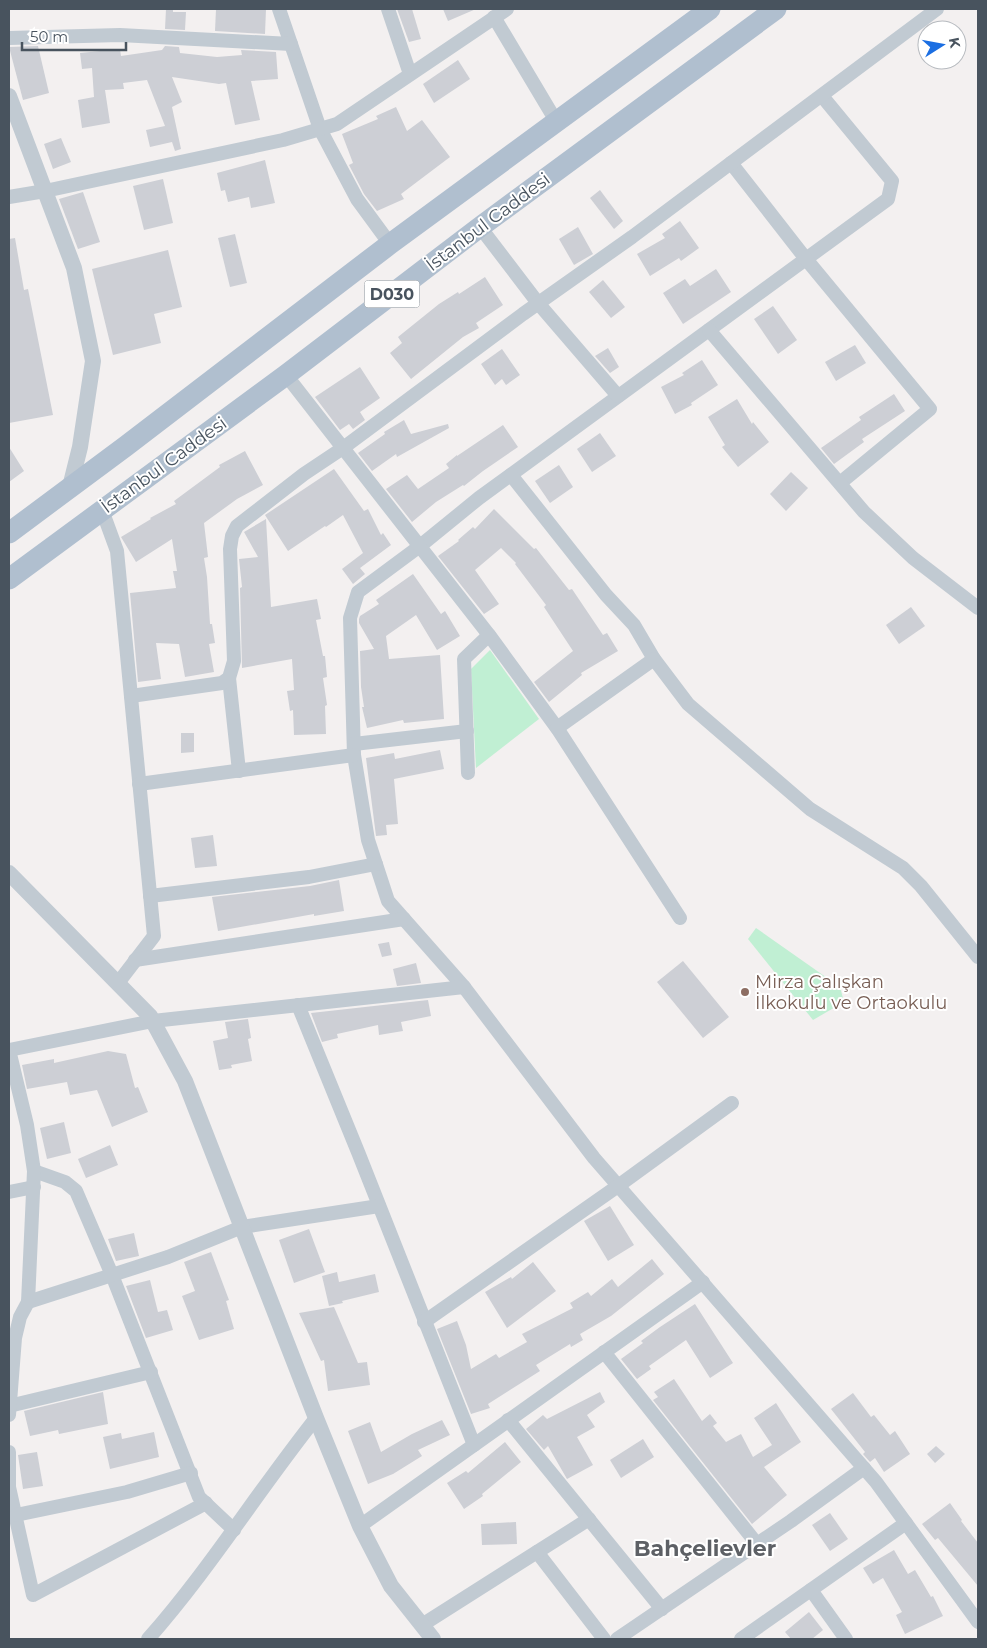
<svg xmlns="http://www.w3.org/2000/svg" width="987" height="1648" font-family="Montserrat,sans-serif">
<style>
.green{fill:#c0efd3}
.building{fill:#cdcfd5}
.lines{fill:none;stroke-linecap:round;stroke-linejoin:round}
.minor{stroke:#c1cad2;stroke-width:14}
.tertiary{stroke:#c1cad2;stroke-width:16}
.primary{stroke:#b0bfcf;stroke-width:21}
.education-dot{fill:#8d6e63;stroke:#fff;stroke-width:2}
.labels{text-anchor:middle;stroke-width:4;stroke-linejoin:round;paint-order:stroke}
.shield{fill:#fff;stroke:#7f878e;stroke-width:1}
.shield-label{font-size:16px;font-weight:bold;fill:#48535e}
.street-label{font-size:18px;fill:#48535e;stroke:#fff}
.education-label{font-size:18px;fill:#785e54;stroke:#fff;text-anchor:start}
.district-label{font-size:22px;font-weight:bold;fill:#5d6065;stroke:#fff}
</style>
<rect width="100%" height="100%" fill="#f3f0f0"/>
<g class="green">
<path d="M490,650L539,719L476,768L471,669Z"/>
<path d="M756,928L840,987L844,1002L813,1020L748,939Z"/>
</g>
<g class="building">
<path d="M166,9H173V12H186L185,30L165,29Z"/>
<path d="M216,9H266L265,34L215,31Z"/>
<path d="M397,9H412L421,39L409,42Z"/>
<path d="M443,9H476L448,21Z"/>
<path d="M38,46L49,93L23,100L9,47Z"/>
<path d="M165,46L179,47L180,53L217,57L242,55L241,50L276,52L278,79L251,81L260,120L235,125L226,83L219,84L172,77L182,102L172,107L181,149L175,151L172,142L150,147L146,130L165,126L147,80L123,83L124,89L105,90L110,123L82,128L78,100L94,97L92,68L82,69L80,53L120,49L121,56L162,50Z"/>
<path d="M458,60L470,79L434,103L423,84Z"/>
<path d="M396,107L407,131L422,120L450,157L401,194L404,199L377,211L364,194L349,165L353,163L342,134L378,119L376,116Z"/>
<path d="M61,138L71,162L53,169L44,144Z"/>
<path d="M265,160L275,203L251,208L249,197L228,202L225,190L221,191L217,173Z"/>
<path d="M163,179L173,223L144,230L133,186Z"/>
<path d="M600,190L623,221L614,229L590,198Z"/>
<path d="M83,192L100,242L78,249L59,199Z"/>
<path d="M680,221L699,248L681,261L679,258L650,276L637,254L665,238L662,234Z"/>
<path d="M578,227L593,254L574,265L559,239Z"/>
<path d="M235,234L247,283L230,287L218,238Z"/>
<path d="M15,238L24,290L28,289L53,415L9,423V239Z"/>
<path d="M168,250L182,307L154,314L161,343L113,355L92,269Z"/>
<path d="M716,269L731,292L683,324L663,293L685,279L690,286Z"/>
<path d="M485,277L503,305L476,323L479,328L463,337L411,379L390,353L402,343L398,337L439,304L458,292L459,294Z"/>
<path d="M603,280L625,307L611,318L589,292Z"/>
<path d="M773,306L797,340L778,354L754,319Z"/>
<path d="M855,345L866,363L836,381L825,362Z"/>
<path d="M608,348L619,367L610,373L595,356Z"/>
<path d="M502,349L520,375L506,385L502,379L495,385L481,364Z"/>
<path d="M702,360L718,385L691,403L692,405L675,414L661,387L684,375L682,373Z"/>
<path d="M360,367L380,398L360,412L365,420L353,429L349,424L340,430L315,397Z"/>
<path d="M894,394L905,411L862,439L864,442L834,464L821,448L861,420L859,417Z"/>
<path d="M737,399L752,424L753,422L769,442L738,467L722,447L725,445L708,417Z"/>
<path d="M404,420L411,434L448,424L449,428L397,457L396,454L372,471L358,453L385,434L384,432Z"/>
<path d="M503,425L518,447L483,471L464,486L463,485L436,502L412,522L386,489L407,475L418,489L449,468L446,464L457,455V456Z"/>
<path d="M600,433L616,456L592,472L577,449Z"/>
<path d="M9,447L24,471L9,482Z"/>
<path d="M245,451L263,485L237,499L204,523L208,557L204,558L207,577L210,624H212L215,643L209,644L214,672L185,677L179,644L156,643L161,679L138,682L130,593L176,588L173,571H177L172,539L136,562L121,537L151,519L150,518L176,504L174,501L220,467L219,465Z"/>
<path d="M559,465L573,487L550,503L535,481Z"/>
<path d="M334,469L364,511L368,509L381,535L383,533L391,545L360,568L365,574L353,584L342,569L363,553L343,515L326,527L325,526L288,551L265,515Z"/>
<path d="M791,472L808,488L786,511L770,494Z"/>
<path d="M494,509L534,549L536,548L569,590L572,589L603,635L607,633L618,651L581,673L582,675L549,702L534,682L573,651L544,607L546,605L515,564L516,563L501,548L475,570L499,604L484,614L438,556L459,541L458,540L473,527L475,529Z"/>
<path d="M266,519L271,607L317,599L321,619L316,620L323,656H325L327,677L323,678L327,705L325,706L326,734L294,735L293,710L290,711L287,691L294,690L292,659L242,668L240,588L242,587L239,559L258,557L244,532Z"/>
<path d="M413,574L441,614L445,611L460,636L437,650L416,615L386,636L389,659L440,655L444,719L404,723L403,720L367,728L362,707H364L361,687L360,651L374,649L359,623V619L360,616L379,604L376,600Z"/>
<path d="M911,607L925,626L899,644L886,625Z"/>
<path d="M181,733H194V752L181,753Z"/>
<path d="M440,750L444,769L394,779L398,824L386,825L387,835L376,836L366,758L394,753L395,759Z"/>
<path d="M213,835L217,866L195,868L191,838Z"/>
<path d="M339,880L344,911L314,916V914L218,931L212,897L310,886Z"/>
<path d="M389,942L392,955L382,957L378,944Z"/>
<path d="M683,961L729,1017L703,1038L657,982Z"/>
<path d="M416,963L421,983L397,986L393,969Z"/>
<path d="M428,1000L431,1016L401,1022L403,1031L379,1035L378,1025L337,1034L338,1038L322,1042L311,1013Z"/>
<path d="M248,1019L251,1038L248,1039L252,1061L231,1065L232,1068L219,1070L213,1041L228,1038L225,1022Z"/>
<path d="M108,1051L126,1054L135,1088L138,1087L148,1112L112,1127L97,1090L70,1095L67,1082L27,1089L22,1065L54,1059V1063Z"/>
<path d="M64,1122L71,1153L47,1159L40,1128Z"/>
<path d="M110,1145L118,1165L86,1178L78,1159Z"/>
<path d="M610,1206L634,1245L608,1261L584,1221Z"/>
<path d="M309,1229L325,1272L294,1283L279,1240Z"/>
<path d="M134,1233L139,1256L116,1261L108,1239Z"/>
<path d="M211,1252L229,1300L226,1301L234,1329L199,1340L182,1296L195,1291L184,1262Z"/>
<path d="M652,1259L664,1274L611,1316L580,1334L583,1340L571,1347L570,1344L536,1365L540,1371L488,1404L490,1408L471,1414L437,1329L457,1321L466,1345L471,1369L496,1354L499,1358L527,1342L522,1334L573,1308L570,1303L588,1292L591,1296L612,1279L618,1287Z"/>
<path d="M533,1262L556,1291L507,1328L485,1292L511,1277L512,1279Z"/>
<path d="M337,1272L339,1282L375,1274L379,1292L342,1301L343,1303L329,1306L322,1276Z"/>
<path d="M150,1280L158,1312L167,1310L173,1330L146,1338L126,1286Z"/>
<path d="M695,1304L733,1363L710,1378L686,1340L649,1366L651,1369L637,1379L621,1359L643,1343L641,1341L660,1327Z"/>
<path d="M334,1307L358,1363L367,1362L370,1385L328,1391L324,1360L321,1361L299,1313Z"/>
<path d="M674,1379L702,1421L710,1414L717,1423L713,1426L726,1442L741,1434L753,1457L772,1445L754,1418L776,1403L801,1442L764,1467L787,1495L752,1524L653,1400L658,1397L654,1392Z"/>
<path d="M103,1392L108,1424L59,1434L58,1430L30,1436L24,1411Z"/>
<path d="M600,1392L605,1402L587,1415L595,1427L577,1437L593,1465L567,1479L548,1446L544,1450L526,1429L543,1415L547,1419Z"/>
<path d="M853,1393L871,1417L874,1415L890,1435L895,1431L910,1454L884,1472L875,1458L870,1462L863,1454L865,1452L831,1409Z"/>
<path d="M442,1420L450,1435L418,1450L422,1456L393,1474L368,1484L348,1431L370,1422L381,1452L412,1434Z"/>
<path d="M154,1432L159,1457L110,1469L103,1437L121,1433L122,1439Z"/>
<path d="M643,1439L654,1457L621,1478L610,1460Z"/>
<path d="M505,1442L521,1462L482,1494L483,1496L464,1509L447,1483L466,1471L468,1473Z"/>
<path d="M936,1446L945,1454L935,1463L927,1454Z"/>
<path d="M37,1452L43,1486L23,1489L18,1455Z"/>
<path d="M950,1503L962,1520L961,1521L978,1543V1586L938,1538L935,1540L922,1524Z"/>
<path d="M830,1513L848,1539L830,1551L812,1525Z"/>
<path d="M516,1522L517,1544L482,1545L481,1524Z"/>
<path d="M894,1550L908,1574L915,1570L931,1597L933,1596L943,1616L905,1634L896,1615L902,1612L883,1578L873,1584L863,1568Z"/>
<path d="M809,1612L823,1630L812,1639H791L785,1632Z"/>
</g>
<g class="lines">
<g class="minor">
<path d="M279,9L320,129L357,199L390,244"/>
<path d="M388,9L410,74"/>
<path d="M494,17L556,121"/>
<path d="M9,38L120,35L291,44"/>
<path d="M822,96L892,181L888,199L479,498L420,546L358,592L350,618L354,755L368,840L388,901L464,987L594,1158L876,1482L978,1622"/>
<path d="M731,163L806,259L930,409L840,483"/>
<path d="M9,197L45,191L283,140L337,124L507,9"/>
<path d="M480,227L538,303L618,396"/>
<path d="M709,330L864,512L913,558L978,608"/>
<path d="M286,375L489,635L557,728L680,918"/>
<path d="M511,475L606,595L634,625L654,659L688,704L810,809L903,868L921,886L978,957"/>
<path d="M102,510L117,551L154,936L118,983"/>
<path d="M229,678L239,771"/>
<path d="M131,696L222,683L229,678L234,661L230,549L232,536L237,526L304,474L343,448L523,314L632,237L937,9"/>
<path d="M557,728L654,659"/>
<path d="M354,744L467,731"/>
<path d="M468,773L464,659L489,635"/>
<path d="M139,784L354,755"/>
<path d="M150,896L309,877L376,864"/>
<path d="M135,960L404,919"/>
<path d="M298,1005L358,1152L474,1445"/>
<path d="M9,1050L153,1021L464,987"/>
<path d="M34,1171L65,1182L76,1191L112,1275L199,1497L234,1530"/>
<path d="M9,1192L34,1187"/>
<path d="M28,1302L168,1257L242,1227L379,1206"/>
<path d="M424,1322L618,1186L732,1103"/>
<path d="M604,1352L757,1544"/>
<path d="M9,1406L151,1372"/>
<path d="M9,1415L15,1338L20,1317L28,1302L34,1171L27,1125L9,1050"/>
<path d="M508,1420L662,1609"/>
<path d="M9,1452V1487L33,1595L206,1503"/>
<path d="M16,1515L127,1492L191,1473"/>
<path d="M360,1526L703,1282"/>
<path d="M537,1552L604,1639"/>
<path d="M811,1590L846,1639"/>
<path d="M422,1625L589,1519"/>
<path d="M148,1639C209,1570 258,1491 316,1418"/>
<path d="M617,1639L791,1521L864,1468"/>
<path d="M741,1639L906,1523"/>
</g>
<g class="tertiary">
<path d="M9,96L74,268L93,361L80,447L70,487"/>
<path d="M9,873L150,1016L185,1081L316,1418L360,1526L391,1586L433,1639"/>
</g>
<g class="primary">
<path d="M9,533L126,446L390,244L710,9"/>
<path d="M9,579L286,375L480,227L776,9"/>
</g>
</g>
<circle class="education-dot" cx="745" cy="992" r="5"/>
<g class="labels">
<rect class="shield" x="364.5" y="280.5" width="55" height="27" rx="4"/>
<g class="shield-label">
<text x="392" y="300">D030</text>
</g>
<g class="street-label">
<text transform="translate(488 222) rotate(-37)" y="6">İstanbul Caddesi</text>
<text transform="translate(164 465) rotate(-36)" y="6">İstanbul Caddesi</text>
</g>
<g class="education-label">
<text x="755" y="988">Mirza Çalışkan<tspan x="755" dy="21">İlkokulu ve Ortaokulu</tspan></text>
</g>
<g class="district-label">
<text x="705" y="1556">Bahçelievler</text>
</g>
</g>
<rect width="987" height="1648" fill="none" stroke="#48535e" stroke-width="20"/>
<g transform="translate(942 45) rotate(79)"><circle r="24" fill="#ffffff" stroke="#b6babf"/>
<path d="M0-4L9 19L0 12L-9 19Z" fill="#1b6ee2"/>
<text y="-8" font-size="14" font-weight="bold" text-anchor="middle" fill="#48535e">K</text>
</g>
<path d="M22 42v8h104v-8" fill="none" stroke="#48535e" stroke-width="2.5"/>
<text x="30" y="42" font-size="15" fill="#48535e" stroke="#ffffff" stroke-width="4" paint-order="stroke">50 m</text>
</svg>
